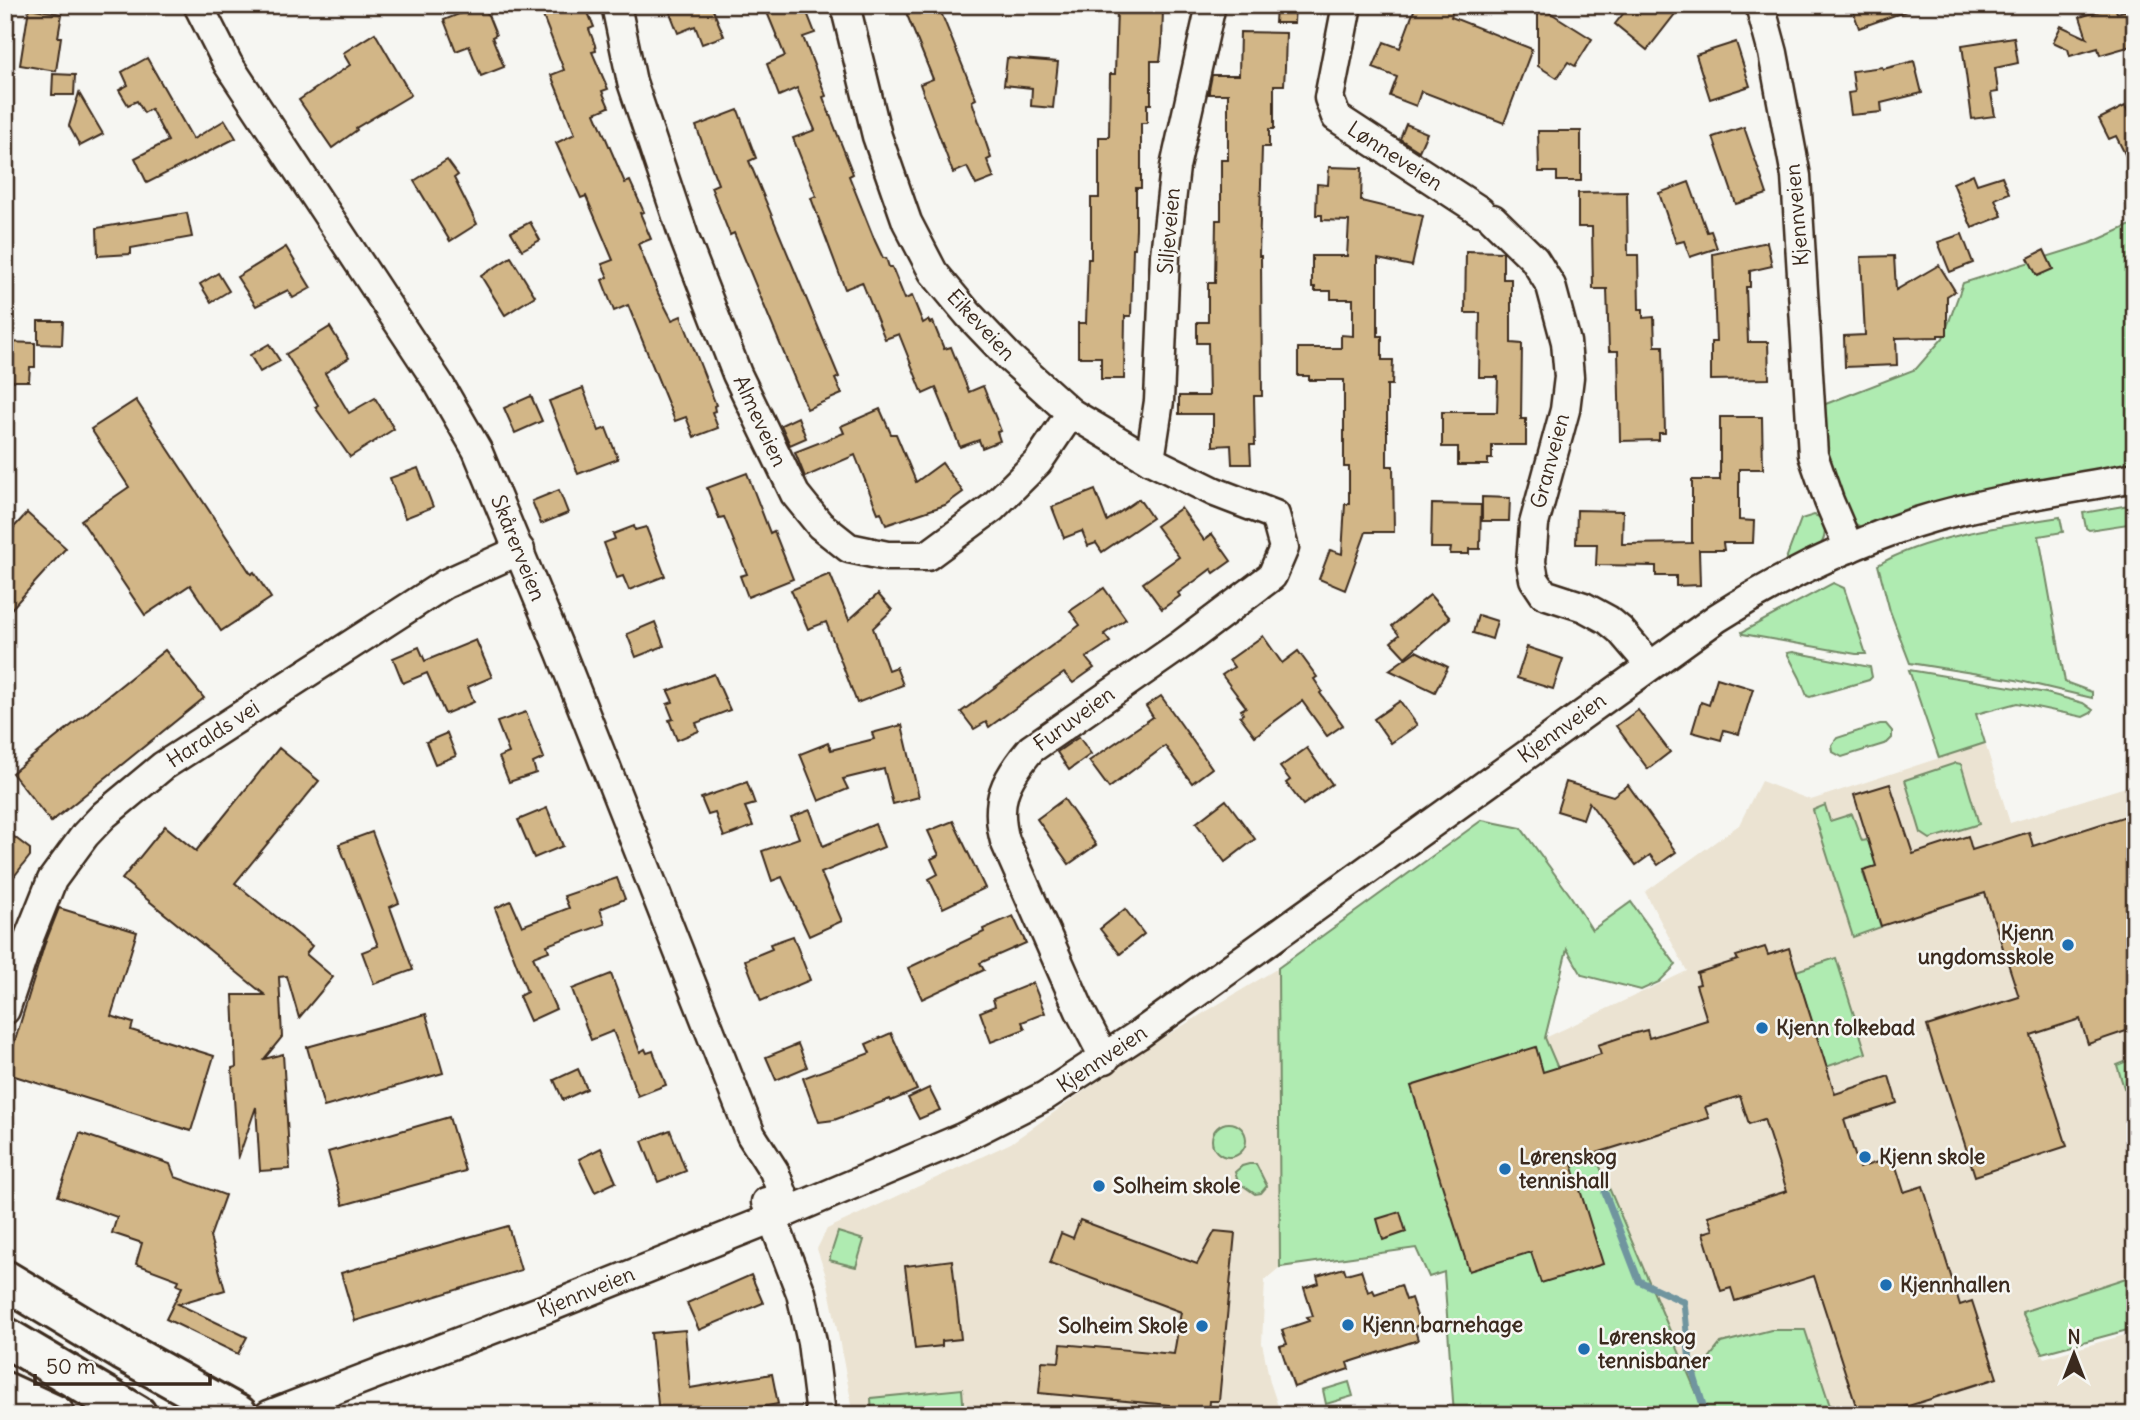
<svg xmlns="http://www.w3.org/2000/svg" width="2140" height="1420" font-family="Delius,sans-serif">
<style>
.built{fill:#ebe3d2}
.green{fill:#afebb1;stroke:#758a68;stroke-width:2}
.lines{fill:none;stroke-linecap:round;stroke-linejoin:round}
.stream{stroke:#70959f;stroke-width:7}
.building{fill:#d2b687;stroke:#3b2a1e;stroke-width:2}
.minor-casing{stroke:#3b2a1e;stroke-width:33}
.highway-casing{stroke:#3b2a1e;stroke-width:44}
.minor{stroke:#f6f6f2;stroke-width:28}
.highway{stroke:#f6f6f2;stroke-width:38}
.poi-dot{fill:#1f6fb2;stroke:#f6f6f2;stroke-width:2.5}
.labels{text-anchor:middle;stroke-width:5;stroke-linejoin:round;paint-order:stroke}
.street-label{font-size:21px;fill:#3b2a1e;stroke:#f6f6f2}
.poi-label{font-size:21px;font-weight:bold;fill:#3b2a1e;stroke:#f6f6f2;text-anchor:start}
</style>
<rect width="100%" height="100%" fill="#f6f6f2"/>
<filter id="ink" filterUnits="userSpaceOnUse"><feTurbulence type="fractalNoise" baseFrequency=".0143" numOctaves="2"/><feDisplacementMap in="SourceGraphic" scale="14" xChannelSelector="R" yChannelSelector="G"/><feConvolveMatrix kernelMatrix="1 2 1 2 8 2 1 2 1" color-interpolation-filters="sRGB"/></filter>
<g filter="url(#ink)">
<g class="built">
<path d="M1985,743L2010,823L2135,784V1285L2131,1276L2022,1312L2044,1358L2135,1332V1415H1706L1545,1038L1687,971L1645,892L1739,825L1761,781L1811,800Z"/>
<path d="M1278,968L1280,1267L1265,1280L1262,1343L1270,1382L1281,1415H854L827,1279L817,1249L827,1229L1011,1143L1136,1054Z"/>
</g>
<g class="green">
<path d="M2135,223V468L1863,528L1855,524L1849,516L1823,444L1818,407L1916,369L1943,338L1963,283L2091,243Z"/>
<path d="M2135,504V523L2089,530L2086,528L2083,513Z"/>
<path d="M1814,515L1822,518C1834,549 1806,555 1783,567L1801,519Z"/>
<path d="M2060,517L2063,532L2039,536L2065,682L2092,692V698L2016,680L1910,663L1890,611L1878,565C1923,537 2007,525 2060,517Z"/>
<path d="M1833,583L1844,588L1866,654H1856L1743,634L1742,632Z"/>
<path d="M1793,652L1870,667L1872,677L1869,680L1810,697L1807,696L1800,678L1787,653Z"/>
<path d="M1909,670L2046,693L2083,703L2093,710L2091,713L2083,717L2017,703L1976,714L1985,743L1939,758Z"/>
<path d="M1880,724H1886L1892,731V738L1887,743L1842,757L1833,752L1832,745L1837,738Z"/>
<path d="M1956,763L1961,764L1979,824L1930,839L1921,833L1905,780Z"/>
<path d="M1825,805L1830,821L1852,814L1862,841L1868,840L1877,868L1863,873L1881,927L1853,937L1813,810Z"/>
<path d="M1482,820L1521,828L1570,895L1592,930L1631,902L1676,965L1659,982L1641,990L1582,975L1567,949L1545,1038L1706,1415H1454L1444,1272L1429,1277L1416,1248L1280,1267L1278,968Z"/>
<path d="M1836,958L1866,1053L1826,1067L1796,971Z"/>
<path d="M2135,1058V1084L2124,1088L2117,1065Z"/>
<circle cx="1229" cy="1140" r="17"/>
<path d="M1249,1164H1256L1267,1186L1261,1193L1255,1194L1238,1182L1235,1172L1242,1166Z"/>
<path d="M838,1232L864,1240L856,1267L829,1260Z"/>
<path d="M2132,1276L2135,1285V1328L2042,1353L2022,1312Z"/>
<path d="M1771,1330H1805L1833,1415H1708L1693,1379L1721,1343Z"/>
<path d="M1349,1382L1353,1396L1326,1404L1323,1390Z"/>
<path d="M962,1389L964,1415H872L871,1398Z"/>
</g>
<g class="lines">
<path class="stream" d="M1605,1193L1639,1281L1684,1302L1690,1363L1706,1415"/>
</g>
<g class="building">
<path d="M481,5H484L496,35L492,37L504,67L481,76L469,46L456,51L444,20Z"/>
<path d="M557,5H585L594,27L589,29L595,45L596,51L592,52L608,89L602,91L609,107L595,113L625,183L630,181L644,212L640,213L651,239L638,244L658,293L672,320L681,316L716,405L714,406L715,411L712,412L718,428L694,437L686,417L675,421L628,305L614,311L602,280L608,277L602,264L613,260L586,196L581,198L556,143L575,134L551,75L564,70L541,11Z"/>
<path d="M667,5H711L724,36L702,44L695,26L678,33Z"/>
<path d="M764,5H804L815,33L803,37L826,96L823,97L853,174L849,176L875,241L883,258H886L889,267H892L905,299L912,296L923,323L928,320L930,323L933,322L944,349L951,347L969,392L983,386L1001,431L997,432L1000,441L982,448L979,440L960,447L936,388L923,394L899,334L885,339L862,282L845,289L811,198L816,196L793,138L815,130L797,88L779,96L767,64L785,56Z"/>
<path d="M903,5H938L976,99L972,101L991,158L987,160L994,178L976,185L967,167L953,173L920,84L933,79Z"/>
<path d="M1276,5H1295L1294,23H1275Z"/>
<path d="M1416,5H1455L1451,17L1532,49L1504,123L1421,91L1416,106L1390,96L1397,77L1373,68L1384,42L1400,48Z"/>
<path d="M1538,5L1592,39L1575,66L1568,62L1557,78L1538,66Z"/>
<path d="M1630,5H1682L1647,50L1615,24Z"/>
<path d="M1851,5H1914L1915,8L1859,28Z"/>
<path d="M2115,6L2117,13L2135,8V45L2100,55L2098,48L2070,56L2068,49L2053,42L2061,26L2087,38L2080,17Z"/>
<path d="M29,8L62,14L58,37H61L56,71L20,65Z"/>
<path d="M1117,9H1163L1162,44L1160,61H1151V104H1147V123H1141V188H1136V229L1135,248H1133L1131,316H1125L1124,379H1101V357H1078V323H1086L1088,259H1091V198H1099V137H1109L1110,74H1115Z"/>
<path d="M1240,32L1286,33L1285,67L1284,85H1274V129H1269V147H1262L1259,256H1261L1262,396H1254L1255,445H1250L1251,464H1232L1231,445L1213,446V414H1179V396H1209L1208,343H1197V322H1208V283H1215L1216,220H1221V160H1228V94H1209V90L1212,75H1239Z"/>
<path d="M375,33L411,95L356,128L357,130L332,148L299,100L350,65L343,53Z"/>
<path d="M2014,37L2018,63L1995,68L1998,92L1991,93L1995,116L1972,119L1962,45Z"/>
<path d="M1736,42L1750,86L1710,99L1696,55Z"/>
<path d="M147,58L193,139L225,120L236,138L147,183L135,158L168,141L151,109L144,113L137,101L128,105L119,90L128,85L122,72Z"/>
<path d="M1007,58L1058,62L1053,108L1031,106L1032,88L1004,85Z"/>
<path d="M1914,61L1922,93L1881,103L1882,112L1851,115L1848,93L1855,92L1852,71L1882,67L1883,69Z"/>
<path d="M53,74L75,75L74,95H52Z"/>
<path d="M79,93L103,134L80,146L69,126Z"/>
<path d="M2125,106L2135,125V174L2116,136L2109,139L2099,119Z"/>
<path d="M738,110L756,158L749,161L839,377L835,379L842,394L807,409L734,233L730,235L711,187L718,184L696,126Z"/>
<path d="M1406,124L1427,133L1419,151L1400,139Z"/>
<path d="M1744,127L1767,194L1736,204L1713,137Z"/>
<path d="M1538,131H1581V181H1557V172H1539Z"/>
<path d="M447,160L458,175L454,178L477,224L450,241L414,181Z"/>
<path d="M1329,167L1362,168L1361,201L1423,216L1412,266L1378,259V336H1382V360H1393L1392,385H1387V466H1393L1394,532H1366L1345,590L1319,579L1330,550L1342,554L1345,504H1349V467H1344V380H1309V376H1298V348H1341V335L1353,336V299H1331V291H1315V287H1312V256H1347L1349,221L1322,220V215H1316L1317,184L1328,185Z"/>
<path d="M1973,174L1977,184L2002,176L2009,193L1995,199L2002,216L1972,228L1953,183Z"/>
<path d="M1689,182L1707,232L1711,231L1717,248L1690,257L1684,241L1676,243L1659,193Z"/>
<path d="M1627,192L1628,255H1638L1639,309H1643V318L1654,317L1655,346H1663L1665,433H1659V440L1620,441L1618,351H1609L1607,289H1593L1592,227H1578V193Z"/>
<path d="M187,213L192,237L131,248V254L98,256L97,228Z"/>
<path d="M530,222L540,240L522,250L511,232Z"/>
<path d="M1962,234L1973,263L1950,272L1938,242Z"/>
<path d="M1767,242L1772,266L1750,271V287H1746L1748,342H1768L1769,379L1711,380V342H1716L1713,254Z"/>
<path d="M286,247L311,288L293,298L288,290L256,306L237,277Z"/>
<path d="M2044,250L2053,269L2037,276L2028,258Z"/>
<path d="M1466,251L1503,252V279H1511V343L1522,344L1521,419H1526V445H1492V459H1488V465H1458V447H1442V412H1497L1498,377H1479L1480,313H1465Z"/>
<path d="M1894,256L1896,290L1939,265L1955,291L1947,296V335H1938V337L1896,338L1897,365L1845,367L1844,336L1865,335L1861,257Z"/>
<path d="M511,257L535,296L505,315L481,276Z"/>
<path d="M218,273L229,291L211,302L200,284Z"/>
<path d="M38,321H63L62,345L38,344Z"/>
<path d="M330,327L349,358L325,373L349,413L375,398L394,429L350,457L315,407L318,405L286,354Z"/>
<path d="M5,342L35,343V367H30L29,381H5Z"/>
<path d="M269,344L280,361L260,372L250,355Z"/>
<path d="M583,388L599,431L606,428L618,459L578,474L549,401Z"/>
<path d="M531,396L542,421L515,433L504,408Z"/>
<path d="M136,400L251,574L254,572L271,598L221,631L190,585L145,615L81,520L129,487L91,429Z"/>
<path d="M880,409L891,434H896L916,482L942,463L963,492L945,505L886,525L881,512L878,513L855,455L805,477L795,452L844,433L841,426Z"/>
<path d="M798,417L806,438L790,445L781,425Z"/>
<path d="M1720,417H1762L1763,469H1739V520L1754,521L1753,543H1723L1724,550H1699L1700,585L1676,586V576H1656V566L1596,565L1597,544H1576L1577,510L1623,511L1622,544L1692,543V480H1720Z"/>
<path d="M418,468L433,507L405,518L390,478Z"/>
<path d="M747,473L770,533L774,531L793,579L748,597L740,576L747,574L724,517L719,518L707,488Z"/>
<path d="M559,490L568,513L541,524L532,501Z"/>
<path d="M1095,490L1107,521L1139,499L1152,518L1102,552L1096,543L1088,546L1082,531L1064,538L1052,507Z"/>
<path d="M1482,497L1510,498L1509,521H1482Z"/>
<path d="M1432,504L1481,505L1480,549H1469V554H1450L1451,548H1431Z"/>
<path d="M1181,508L1204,540L1212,534L1231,561L1214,573L1211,569L1195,581L1178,593L1180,596L1162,609L1143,583L1179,557L1156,526Z"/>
<path d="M27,513L66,548L5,616V537Z"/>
<path d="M634,526L635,530L646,527L665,576L629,590L623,576L617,578L604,543L615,539L613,534Z"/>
<path d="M830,574L849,620L878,594L892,610L873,628L888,670L896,667L903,685L857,703L826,622L808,629L791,590Z"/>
<path d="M1104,588L1126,619L1104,634L1110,642L1086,658L1094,668L1073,683L1064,673L989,727L986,722L974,729L961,712L1080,625L1070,611Z"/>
<path d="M1430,595L1450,618L1405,657L1391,642L1399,635L1392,626Z"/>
<path d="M1478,615L1497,621L1492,639L1473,633Z"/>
<path d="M655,622L664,646L636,657L627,634Z"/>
<path d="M1263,636L1282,663L1298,651L1317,677L1314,679L1322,691L1320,693L1343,725L1327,736L1302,701L1255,736L1240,716L1243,714L1241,710L1246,707L1222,675L1234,667L1229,660Z"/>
<path d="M476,640L492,677L468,687L474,702L445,714L427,673L403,683L393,658L419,647L425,661Z"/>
<path d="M1527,647L1563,659L1553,689L1517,678Z"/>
<path d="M165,650L204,698L51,822L12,773Z"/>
<path d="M1416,651L1448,667L1435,692L1389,670Z"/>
<path d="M714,674L730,710L696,723L699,731L677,740L669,720L673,719L667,704L673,702L668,691Z"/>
<path d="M1717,678L1753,689L1739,734L1724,730L1721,740L1692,732L1701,702L1709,705Z"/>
<path d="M1161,696L1212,768L1192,783L1165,746L1109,788L1089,761L1153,717L1146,706Z"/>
<path d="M1400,701L1417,725L1391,743L1374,719Z"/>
<path d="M1638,710L1670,752L1648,769L1616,726Z"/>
<path d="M526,712L544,758L533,763L536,773L509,782L499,757L509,753L497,722Z"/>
<path d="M902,725L919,797L893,804L884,769L843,779L848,789L819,801L800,754L828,743L831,750L874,739L872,733Z"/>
<path d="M447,733L456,756L435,764L426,742Z"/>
<path d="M1079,737L1091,754L1069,770L1057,752Z"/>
<path d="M279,748L319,781L235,883L312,946L306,954L333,977L299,1018L287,976L279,977L282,1037L264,1059L283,1054L290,1169L260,1171L256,1107L238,1159L232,1068L236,1067L233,995H265L122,879L165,826L196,851Z"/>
<path d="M1307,748L1332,784L1303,805L1286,783L1290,780L1280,767Z"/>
<path d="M747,782L755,804L745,807L753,826L724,837L715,813L708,815L701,798Z"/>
<path d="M1566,782L1613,796L1628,785L1676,852L1658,865L1650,855L1636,865L1589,802L1583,819L1557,811Z"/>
<path d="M1890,784L1913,854L1968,836L1972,850L2029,832L2033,846L2135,813V1028L2088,1044L2080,1019L2031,1035L2067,1146L1975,1176L1927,1026L2019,997L1985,893L1881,926L1863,870L1876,866L1854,795Z"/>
<path d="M1064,799L1096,845L1069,864L1037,819Z"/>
<path d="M1226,800L1255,839L1225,862L1196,823Z"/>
<path d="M547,808L563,846L534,858L518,820Z"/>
<path d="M810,810L823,846L875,824L884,847L821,873L842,921L809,936L782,877L772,881L762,851L799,838L791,817Z"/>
<path d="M953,821L985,888L943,908L929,879L938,874L931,859L939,855L928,831Z"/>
<path d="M5,830L30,849V856L5,888Z"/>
<path d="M372,832L399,903L390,907L413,970L374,984L362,952L378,946L339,844Z"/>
<path d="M617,878L625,899L600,909L605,924L547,945L549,951L533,957L556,1009L530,1021L519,996L527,992L495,908L511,901L522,926L569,908L564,896Z"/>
<path d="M59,908L137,932L111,1016L133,1023L131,1030L214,1056L191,1131L5,1073L44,946Z"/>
<path d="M1125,909L1144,934L1120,954L1100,929Z"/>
<path d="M1013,916L1026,943L980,963L984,970L922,999L908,968L984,932L983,929Z"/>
<path d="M793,936L810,980L761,1001L745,960L772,949L770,944Z"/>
<path d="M1765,947L1768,955L1789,948L1835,1094L1889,1076L1897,1103L1844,1120L1859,1168L1893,1157L1904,1192L1923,1186L1960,1305L1972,1301L1997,1378L1880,1415H1859L1814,1276L1735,1301L1731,1288L1721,1291L1703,1233L1713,1230L1708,1216L1787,1191L1764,1119L1749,1124L1740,1096L1705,1107L1709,1118L1571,1161L1603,1264L1541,1283L1531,1252L1469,1271L1411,1086L1536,1047L1543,1072L1601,1054L1598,1045L1628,1035L1647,1030L1649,1038L1707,1020L1696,985L1700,984L1697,973L1738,960L1736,956Z"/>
<path d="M611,974L640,1052L645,1049L647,1053L653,1051L666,1085L638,1096L613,1031L591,1040L572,989Z"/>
<path d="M1033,983L1045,1013L1022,1022L1025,1029L991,1042L980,1012L995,1006L993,999Z"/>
<path d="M426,1014L443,1073L324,1107L307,1047Z"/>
<path d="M891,1033L917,1090L891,1101L890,1099L834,1120L819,1122L803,1078L870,1053L866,1044Z"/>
<path d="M798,1044L807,1067L776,1080L766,1057Z"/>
<path d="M578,1069L587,1089L563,1100L554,1080Z"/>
<path d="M929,1088L940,1110L919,1119L908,1098Z"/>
<path d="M449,1117L465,1171L343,1205L328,1152Z"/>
<path d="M670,1130L686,1171L658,1182L642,1141Z"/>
<path d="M80,1133L170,1164L175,1177L225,1195L210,1237L225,1290L178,1304L247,1337L238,1354L166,1319L182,1287L177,1285L179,1280L136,1264L142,1243L112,1233L117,1217L58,1196Z"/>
<path d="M601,1148L616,1182L595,1192L579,1159Z"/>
<path d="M1400,1212L1406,1232L1383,1240L1377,1219Z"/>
<path d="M1080,1220L1197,1264L1215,1231L1235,1233L1219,1401H1210L1209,1415H1168L1169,1405L1039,1393L1042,1361L1059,1362L1061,1344L1174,1354L1181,1312L1050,1263L1061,1233L1073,1238Z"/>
<path d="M508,1226L521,1270L355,1321L341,1273Z"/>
<path d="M952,1260L961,1339L942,1341V1346L915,1349L905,1266Z"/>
<path d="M1344,1268L1346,1274L1361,1270L1368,1292L1373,1290L1375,1294L1401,1285L1406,1300L1411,1298L1420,1325L1414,1327L1418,1340L1347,1363L1349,1369L1294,1387L1280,1346L1287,1344L1282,1330L1309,1321L1307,1317L1313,1316L1304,1288L1319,1283L1317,1276Z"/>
<path d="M751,1275L763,1303L699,1330L687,1303Z"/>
<path d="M685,1330L690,1388L772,1374L778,1404L718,1415H659L651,1333Z"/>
</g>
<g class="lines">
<g class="minor-casing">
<g id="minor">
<path d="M198,5L228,64L439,384L477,450L561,653L751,1135L774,1171L789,1211"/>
<path d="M616,5L632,82L685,240L737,374L795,494L820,525L849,548L887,556H927L992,508L1038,462L1071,413"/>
<path d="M845,5L877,136L907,222L933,272L968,314L1010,358L1071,413L1150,460L1215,492L1275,515L1284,548L1272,576L1182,644L1031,749C1005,780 994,801 1005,841L1080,1011L1105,1059"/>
<path d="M1347,5L1329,98L1336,117L1480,211"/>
<path d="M1760,5L1773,53L1796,176L1813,455L1829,501L1849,548"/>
<path d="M1493,219L1534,259L1551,286L1566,342L1569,377L1565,410L1534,524L1531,562L1534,579L1544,594L1584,607L1608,620L1620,630L1650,665"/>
<path d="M1150,460L1159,401L1165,255L1175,167L1211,5"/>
<path d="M5,1010L30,935L52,880L85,835L104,815L163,766L445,584L520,550"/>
<path d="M766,1202L801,1293L812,1342L821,1415"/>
<path d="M269,1415L545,1309L773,1218L962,1138L1045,1096L1138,1035L1717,618C1778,579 1845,546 1914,523C1986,500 2062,491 2135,477"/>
</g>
</g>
<g class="highway-casing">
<g id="highway">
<path d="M5,1280L123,1351L238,1415"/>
<path d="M5,1337L137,1415"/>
<path d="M5,1392L55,1415"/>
</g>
</g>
<use href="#minor" class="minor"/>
<use href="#highway" class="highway"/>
</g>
</g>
<g class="poi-dot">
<circle cx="2068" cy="945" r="7"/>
<circle cx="1762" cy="1028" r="7"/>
<circle cx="1865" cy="1157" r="7"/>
<circle cx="1505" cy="1169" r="7"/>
<circle cx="1099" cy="1186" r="7"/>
<circle cx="1886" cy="1285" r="7"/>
<circle cx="1348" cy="1325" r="7"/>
<circle cx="1202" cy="1326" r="7"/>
<circle cx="1584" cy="1349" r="7"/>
</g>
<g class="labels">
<g class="street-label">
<text transform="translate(1395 156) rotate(33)" y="7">Lønneveien</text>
<text transform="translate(1797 215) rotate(-95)" y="7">Kjennveien</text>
<text transform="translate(1169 231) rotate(-85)" y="7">Siljeveien</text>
<text transform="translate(981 325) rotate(47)" y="7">Eikeveien</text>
<text transform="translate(760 421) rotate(65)" y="7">Almeveien</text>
<text transform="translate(1550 461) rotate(-75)" y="7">Granveien</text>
<text transform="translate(518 548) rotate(68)" y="7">Skårerveien</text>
<text transform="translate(1074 719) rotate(-36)" y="7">Furuveien</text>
<text transform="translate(1562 728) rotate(-36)" y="7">Kjennveien</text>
<text transform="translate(213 734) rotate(-33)" y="7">Haralds vei</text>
<text transform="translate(1102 1059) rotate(-34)" y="7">Kjennveien</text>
<text transform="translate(586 1292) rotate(-22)" y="7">Kjennveien</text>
</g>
<g class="poi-label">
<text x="2054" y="940" text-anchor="end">Kjenn<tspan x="2054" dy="24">ungdomsskole</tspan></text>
<text x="1776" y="1035">Kjenn folkebad</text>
<text x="1519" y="1164">Lørenskog<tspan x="1519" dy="24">tennishall</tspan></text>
<text x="1879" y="1164">Kjenn skole</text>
<text x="1113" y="1193">Solheim skole</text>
<text x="1900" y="1292">Kjennhallen</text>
<text x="1362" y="1332">Kjenn barnehage</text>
<text x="1188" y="1333" text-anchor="end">Solheim Skole</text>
<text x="1598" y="1344">Lørenskog<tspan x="1598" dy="24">tennisbaner</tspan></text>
</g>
</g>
<rect width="2140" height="1420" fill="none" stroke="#f6f6f2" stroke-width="28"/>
<rect x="14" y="14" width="2112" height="1392" fill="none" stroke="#3b2a1e" stroke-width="2.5" filter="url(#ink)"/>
<g transform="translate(2074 1354)" stroke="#f6f6f2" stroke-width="5" paint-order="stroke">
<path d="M0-5L12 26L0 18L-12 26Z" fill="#3b2a1e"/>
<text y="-10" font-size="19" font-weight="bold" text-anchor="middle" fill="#3b2a1e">N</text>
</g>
<path d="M35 1374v10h175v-10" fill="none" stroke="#3b2a1e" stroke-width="3.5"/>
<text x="46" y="1374" font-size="21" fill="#3b2a1e" stroke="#f6f6f2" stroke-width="5" paint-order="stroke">50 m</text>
</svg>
